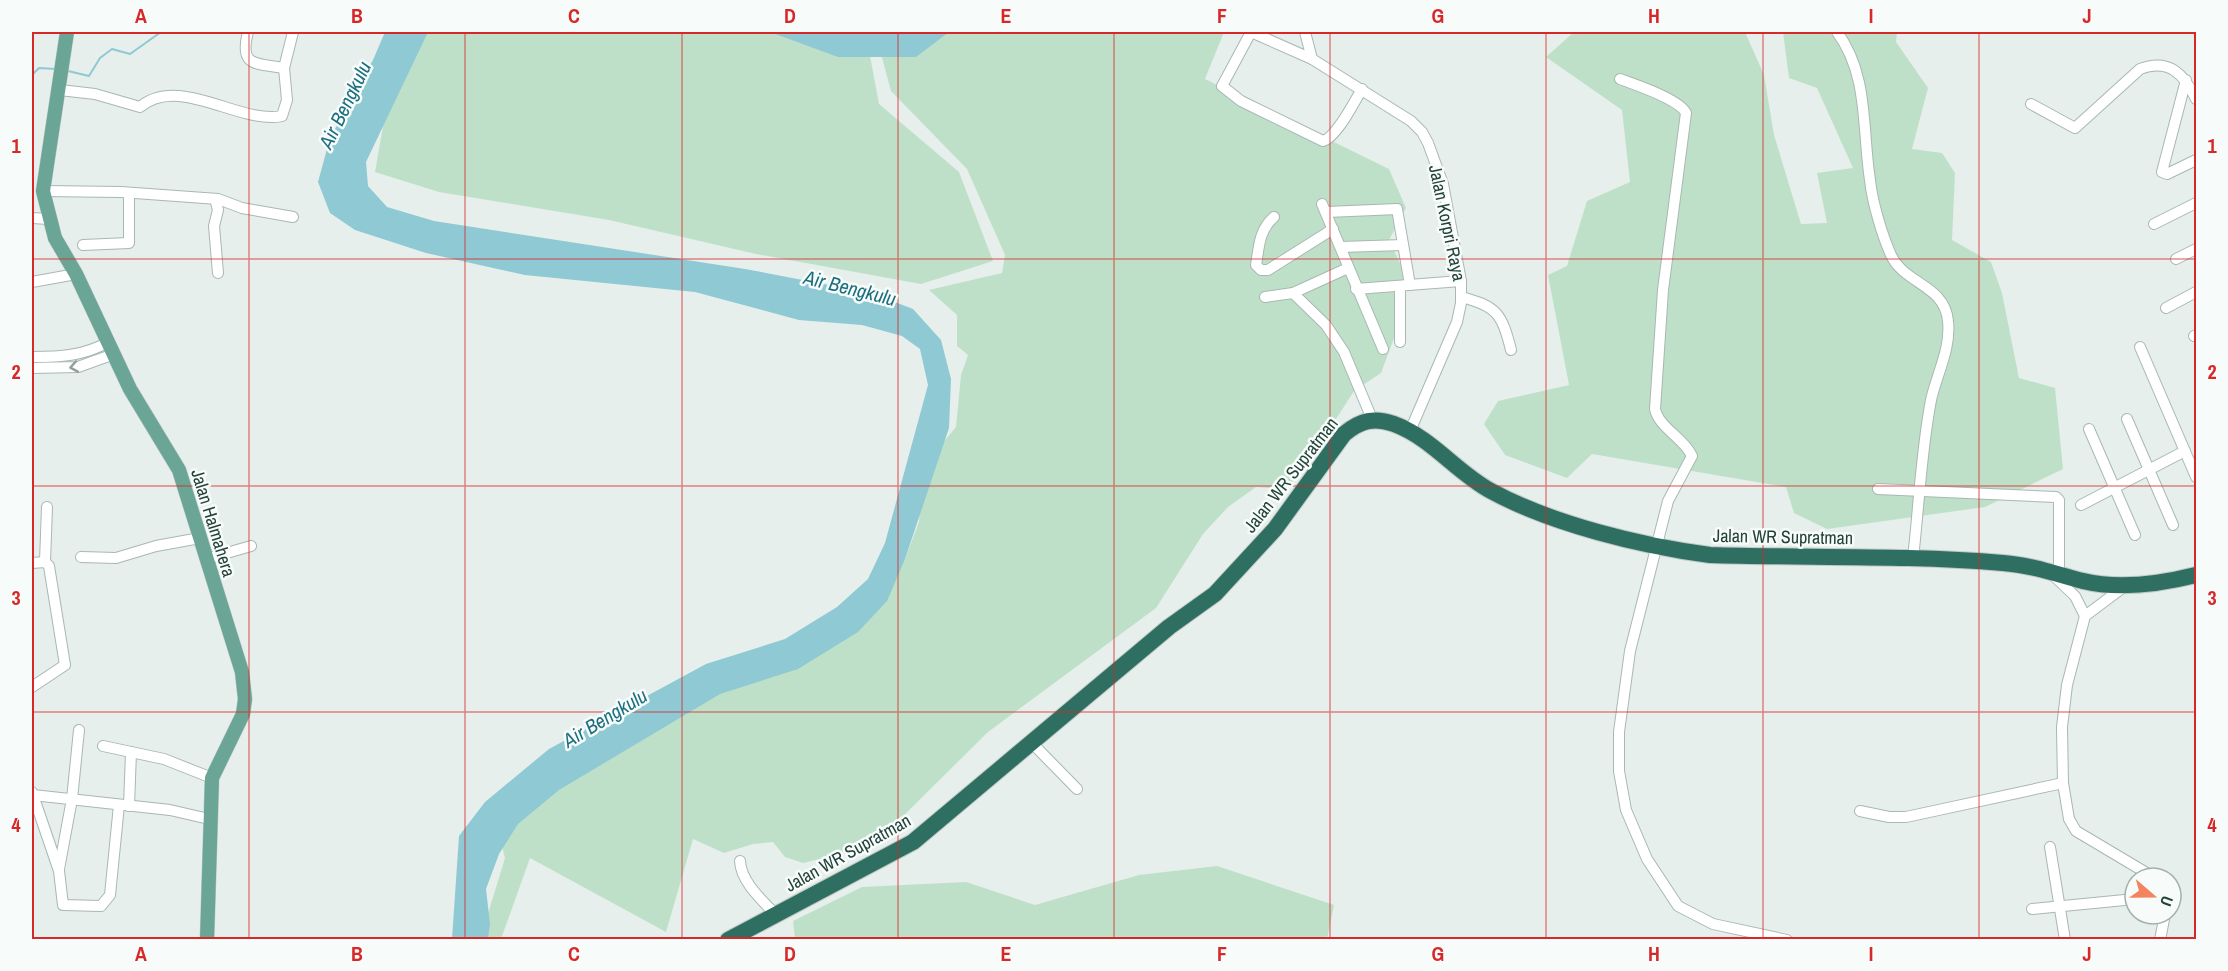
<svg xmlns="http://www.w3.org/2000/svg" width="2228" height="971" font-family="'Archivo Narrow',sans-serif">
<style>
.green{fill:#bfe0c8}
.water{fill:#8ec9d4}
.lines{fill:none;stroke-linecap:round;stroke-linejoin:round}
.stream{stroke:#8ec9d4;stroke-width:2}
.minor-casing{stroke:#a8b8b2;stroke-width:12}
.major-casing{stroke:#c2cac8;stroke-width:15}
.highway-casing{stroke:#c2cac8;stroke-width:18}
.minor{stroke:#fff;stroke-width:10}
.major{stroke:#6aa596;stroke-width:14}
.highway{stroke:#2f6f62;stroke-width:16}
.oneway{stroke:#92a09c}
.grid{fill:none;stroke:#d62828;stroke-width:1.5;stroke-opacity:0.55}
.labels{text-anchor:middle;stroke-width:5;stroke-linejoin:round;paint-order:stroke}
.street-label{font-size:18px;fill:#24423a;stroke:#f7fbf9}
.water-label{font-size:20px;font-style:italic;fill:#1c6f80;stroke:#f7fbf9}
.neatline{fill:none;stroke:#d62828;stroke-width:2}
.grid-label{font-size:20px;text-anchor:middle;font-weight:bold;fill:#d62828}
</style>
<rect width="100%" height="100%" fill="#e6efeb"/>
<g class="green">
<path d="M421,32H787L870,56L879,104L959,172L993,261L921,284L756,254L609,220L439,192L375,172L386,109Z"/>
<path d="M940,32H1224L1205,79L1389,169L1406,208L1389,240L1407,278L1394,338L1381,373L1354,391L1298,478L1282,489L1256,487L1228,507L1203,534L1156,608L988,732L885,834L836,855L803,863L785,857L773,842L753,844L724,853L693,839L666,932L530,858L501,939L480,940L505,858L498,830L528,803L890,583L905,559L919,522L921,469L956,427L961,375L968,355L957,346V315L929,290L1002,273L1005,255L967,169L891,91L880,50Z"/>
<path d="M1574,32H1745L1764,75L1774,135L1801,224L1827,223L1817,173L1853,168L1817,88L1789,78L1783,32H1897L1896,42L1928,88L1912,149L1942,153L1955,173L1952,240L1991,262L2002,293L2019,378L2055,388L2063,469L1985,507L1827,529L1794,513L1786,487L1592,454L1567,478L1505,455L1484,424L1498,401L1569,385L1548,275L1567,266L1587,201L1630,182L1622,110L1546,57Z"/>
<path d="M1217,866L1334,905L1327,939H795L793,921L862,887L966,882L1035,905L1139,875Z"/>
</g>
<g class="water">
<path d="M385,32H428L366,162L368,186L387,207L434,221L745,269L871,293L913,309L941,340L951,379L949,428L905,559L887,601L858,632L798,669L720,694L559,790L518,824L499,854L486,889L490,924L488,939H452L459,836L485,802L549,749L706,664L785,639L837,607L868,579L885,543L928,385L920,349L902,336L862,325L799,320L695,292L525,275L426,253L355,230L330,213L318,182L330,138L373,60Z"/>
<path d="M770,32H949L916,57H838Z"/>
</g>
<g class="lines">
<g class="stream">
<path d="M68,71L89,76L100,58L112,49L130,54L161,32"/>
<path d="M32,75L39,68L56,69"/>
</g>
<g class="minor-casing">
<g id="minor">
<path d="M248,32C239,67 255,63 284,68"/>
<path d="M1251,32L1222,86L1241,101L1323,141C1337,137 1354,102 1362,89"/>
<path d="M1251,32L1312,59"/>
<path d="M1305,32L1312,59L1411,121L1422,132L1428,143L1443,184L1461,281V303L1457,322L1410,431"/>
<path d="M1837,32C1869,75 1862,129 1870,180C1872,201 1882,235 1891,255C1904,284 1945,285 1948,321C1951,349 1937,373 1931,400C1921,452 1919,506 1913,558"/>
<path d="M1620,79C1636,85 1679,99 1686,113L1663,290L1655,409C1659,428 1684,438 1692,456L1668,501L1630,651L1619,732V771L1626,810L1647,859L1678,906L1713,924L1787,940"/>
<path d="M2186,80L2162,172L2167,174L2196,160"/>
<path d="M60,90L95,94L140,107C179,74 240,125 282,116L287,100L284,68L293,32"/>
<path d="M2031,104L2075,128L2140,69C2169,58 2184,74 2196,99"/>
<path d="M43,191L121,192L218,199L242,208L293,217"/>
<path d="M215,199L218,210L214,226L218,273"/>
<path d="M1322,204L1383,349"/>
<path d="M1327,212L1397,209L1410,285"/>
<path d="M1274,217C1259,230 1259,247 1256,265L1261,270H1268L1333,229"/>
<path d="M32,218L49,219"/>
<path d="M2154,224L2196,203"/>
<path d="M83,245L129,243V193"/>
<path d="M1341,247L1403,245"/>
<path d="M2176,259L2196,249"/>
<path d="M32,282L76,274"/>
<path d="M1400,286V342"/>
<path d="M1356,289L1461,281"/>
<path d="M1293,293L1326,325L1344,352L1372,419"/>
<path d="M1265,297L1293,293L1348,268"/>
<path d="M1461,297C1497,306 1502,314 1511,350"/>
<path d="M2166,308L2196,292"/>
<path d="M2194,336L2196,335"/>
<path d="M2140,347L2196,477"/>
<path d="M32,357C59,357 84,356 108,342"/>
<path d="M32,368L78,367L114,354"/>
<path d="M2127,419L2173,525"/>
<path d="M2089,429L2135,535"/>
<path d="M1878,489L2056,497L2059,500V574"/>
<path d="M2081,505L2185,451"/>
<path d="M81,557L116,558L156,546L200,538"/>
<path d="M206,559L251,546"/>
<path d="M45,562L47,507"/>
<path d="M32,563L45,562L49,566L65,665L32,687"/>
<path d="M2055,577L2075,596L2085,616"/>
<path d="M2125,586L2085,616L2067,685L2062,727L2063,783L2069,819L2076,831L2155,878"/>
<path d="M1030,741L1077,789"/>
<path d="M103,746L164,759L212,778"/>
<path d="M32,792L33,795L170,810L209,819"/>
<path d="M33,795L59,871L63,905L101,906L110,895L119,805"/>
<path d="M129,806L131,752"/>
<path d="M1860,811L1889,817H1906L2063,783"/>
<path d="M2050,847L2065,940"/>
<path d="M740,861C741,882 762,900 776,915"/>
<path d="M59,869L72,799L79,730"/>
<path d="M2032,909L2135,899"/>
<path d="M2160,940L2165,914"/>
</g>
</g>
<g class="major-casing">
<path id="major" d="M67,32L43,191L55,238L76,274L130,389L179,470L242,672L245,699L243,714L212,778L207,940"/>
</g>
<g class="highway-casing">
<path id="highway" d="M728,940L913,842L1169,627L1215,594L1275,529L1344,434C1361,420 1374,417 1394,424C1432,438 1457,473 1491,491C1552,524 1641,546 1710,555C1807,558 1906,555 2003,563C2031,565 2056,574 2083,581C2120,590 2160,584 2196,575"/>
</g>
<use href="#minor" class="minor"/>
<use href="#major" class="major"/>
<use href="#highway" class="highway"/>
</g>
<defs><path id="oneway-chevron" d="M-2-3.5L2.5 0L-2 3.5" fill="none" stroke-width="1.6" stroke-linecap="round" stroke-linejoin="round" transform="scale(1.5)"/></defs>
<use class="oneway" href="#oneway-chevron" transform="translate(74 367) rotate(170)"/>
<path class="grid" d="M249,32V940M465,32V940M682,32V940M898,32V940M1114,32V940M1330,32V940M1546,32V940M1763,32V940M1979,32V940M32,259H2196M32,486H2196M32,712H2196"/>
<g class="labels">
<g class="street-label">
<text transform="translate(1447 223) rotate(78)" y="6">Jalan Korpri Raya</text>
<text transform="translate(1291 475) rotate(-52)" y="6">Jalan WR Supratman</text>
<text transform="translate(213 523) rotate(73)" y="6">Jalan Halmahera</text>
<text transform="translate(1783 537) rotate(1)" y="6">Jalan WR Supratman</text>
<text transform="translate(848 853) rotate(-29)" y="6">Jalan WR Supratman</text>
</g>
<g class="water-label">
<text transform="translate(345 105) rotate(-64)" y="7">Air Bengkulu</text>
<text transform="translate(850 288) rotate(14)" y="7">Air Bengkulu</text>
<text transform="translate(605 718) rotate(-31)" y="7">Air Bengkulu</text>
</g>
</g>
<rect width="2228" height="971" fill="none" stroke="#f7fbf9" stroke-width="66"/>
<g transform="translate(2153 896) rotate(110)"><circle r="28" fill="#f7fbf9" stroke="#a3b1ad" stroke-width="1.5"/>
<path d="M0-4.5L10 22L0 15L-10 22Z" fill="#f4845f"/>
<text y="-9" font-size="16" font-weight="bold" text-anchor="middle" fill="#24423a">U</text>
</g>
<rect x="33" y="33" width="2162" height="905" class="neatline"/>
<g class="grid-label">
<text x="141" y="23">A</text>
<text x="357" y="23">B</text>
<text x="574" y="23">C</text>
<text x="790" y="23">D</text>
<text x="1006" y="23">E</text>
<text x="1222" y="23">F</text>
<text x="1438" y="23">G</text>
<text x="1654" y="23">H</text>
<text x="1871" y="23">I</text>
<text x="2087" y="23">J</text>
<text x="16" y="153">1</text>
<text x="2212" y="153">1</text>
<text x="16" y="379">2</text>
<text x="2212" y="379">2</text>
<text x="16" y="605">3</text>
<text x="2212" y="605">3</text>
<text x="16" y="832">4</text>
<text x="2212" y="832">4</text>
<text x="141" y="961">A</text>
<text x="357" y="961">B</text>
<text x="574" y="961">C</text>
<text x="790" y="961">D</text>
<text x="1006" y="961">E</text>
<text x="1222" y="961">F</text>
<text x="1438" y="961">G</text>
<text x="1654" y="961">H</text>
<text x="1871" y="961">I</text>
<text x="2087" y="961">J</text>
</g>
</svg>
